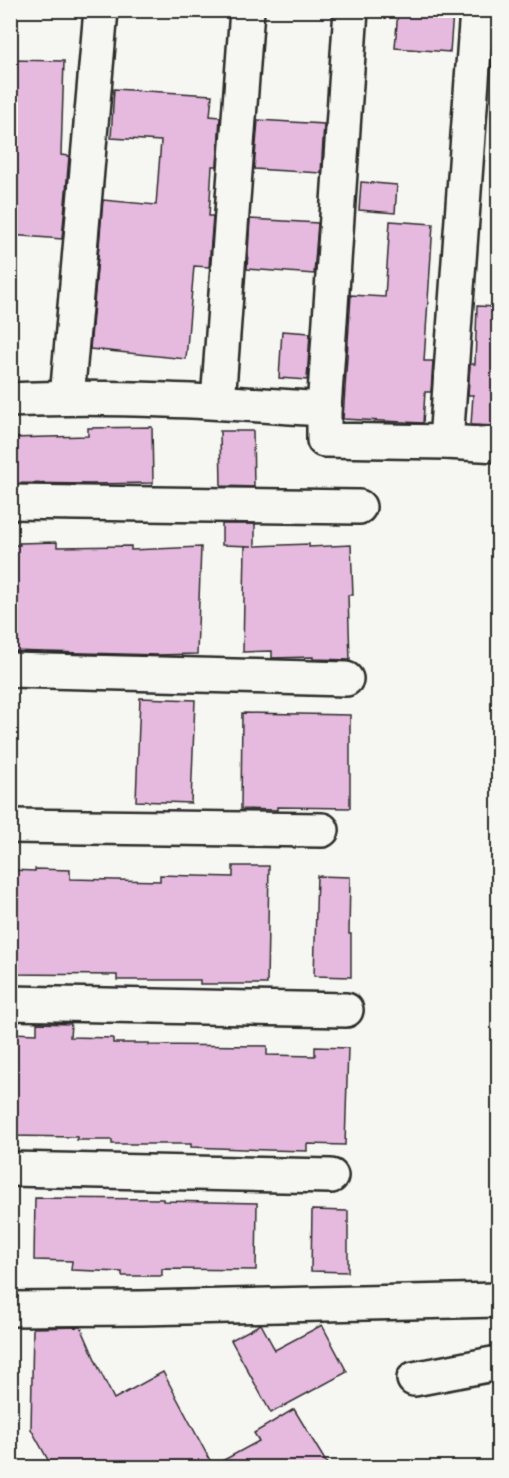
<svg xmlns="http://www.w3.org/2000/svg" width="509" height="1478" font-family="Pangolin,sans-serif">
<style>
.building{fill:#e6b9de;stroke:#2b2b2b;stroke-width:1.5}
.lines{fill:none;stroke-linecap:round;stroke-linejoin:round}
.street-casing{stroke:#2b2b2b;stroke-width:38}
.street{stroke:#f6f6f2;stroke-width:33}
</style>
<rect width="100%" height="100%" fill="#f6f6f2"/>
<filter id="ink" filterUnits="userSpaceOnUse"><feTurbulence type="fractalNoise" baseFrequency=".0167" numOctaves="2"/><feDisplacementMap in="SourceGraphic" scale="12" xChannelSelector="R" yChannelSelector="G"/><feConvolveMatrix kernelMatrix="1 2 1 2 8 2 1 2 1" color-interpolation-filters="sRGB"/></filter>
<g filter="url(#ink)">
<g class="building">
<path d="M398,10L453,12L450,52L395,48Z"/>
<path d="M10,60L64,61L61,155L69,156L62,239L10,235Z"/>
<path d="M114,89L212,95L210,116L220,117L217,166H212L209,216H213L209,267L194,266L186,359L90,349L103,200L156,205L161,141L111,138Z"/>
<path d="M258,120L324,124L321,173L254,169Z"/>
<path d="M361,182L397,185L395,213L359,210Z"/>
<path d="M250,219L318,223L314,274L247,269Z"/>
<path d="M390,221L433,224L424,361H433L431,392H425L423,423L343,419L351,295L385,297Z"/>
<path d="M477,306L498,307V426L471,425L473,395H468L470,364H475Z"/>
<path d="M282,331L310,333L307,380L279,378Z"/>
<path d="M152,427L153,483L91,484L10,483V438L88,436V428Z"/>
<path d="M220,431H253L254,487L221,486Z"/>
<path d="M222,524H255V546L309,544V547L351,545L353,595H348L350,660L313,659V657L272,658V651L243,652L245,546H252L222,545Z"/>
<path d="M57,542V547L131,546V550L201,547L197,654L157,655L10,651V545H20L19,543Z"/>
<path d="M140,698L195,700L191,803L136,801Z"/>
<path d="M242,713L350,715V808L277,807V810L241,809Z"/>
<path d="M233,866H269L267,984H200V980H117V975L10,974V870L35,871V869L70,870V879L160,881V875L233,877Z"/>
<path d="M317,876L350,877L349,934H351V977L314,976Z"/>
<path d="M37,1023L71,1024L70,1037L113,1038V1043H149V1045L267,1046V1055L315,1056V1047L348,1048L345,1145L307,1144V1151L268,1150L191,1147V1144H112V1140H77V1137L10,1136V1033L37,1034Z"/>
<path d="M35,1198L163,1199V1201L257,1203L256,1270L162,1269V1276H122V1272L71,1270L72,1261L34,1260Z"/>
<path d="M312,1210L348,1211V1272L311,1271Z"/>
<path d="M261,1324L275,1350L322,1325L347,1372L271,1413L231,1340Z"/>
<path d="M81,1327L101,1373L114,1399L163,1372L213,1466L259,1441L254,1433L294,1409L329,1467H52L31,1429L33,1328Z"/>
</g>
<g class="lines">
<g class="street-casing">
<g id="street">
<path d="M351,10L324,409V440L446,442L498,445"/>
<path d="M67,398L101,10"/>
<path d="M10,400C115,395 219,402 324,409"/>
<path d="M218,402L247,10"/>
<path d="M446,442L477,10"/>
<path d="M10,502L359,507"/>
<path d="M10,670L346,679"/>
<path d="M10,826L322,830"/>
<path d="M10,1003L346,1010"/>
<path d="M10,1169L331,1176"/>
<path d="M10,1309L141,1308L498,1300"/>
<path d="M414,1379L498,1363"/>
</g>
</g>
<use href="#street" class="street"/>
</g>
</g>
<rect width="509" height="1478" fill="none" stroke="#f6f6f2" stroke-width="36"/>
<rect x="18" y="18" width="473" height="1442" fill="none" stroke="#2b2b2b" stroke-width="2" filter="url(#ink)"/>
</svg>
